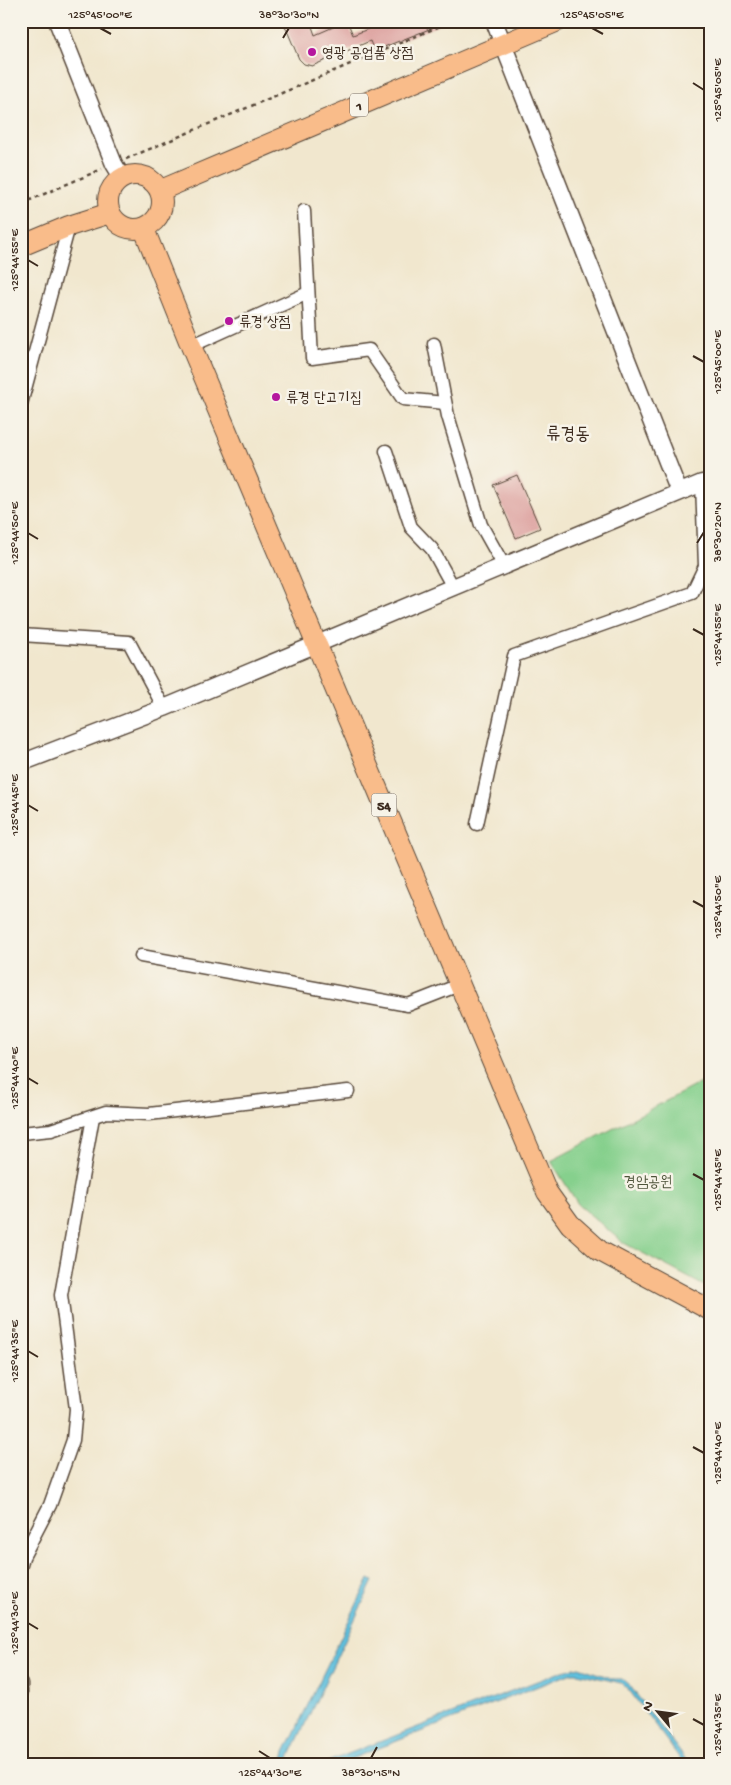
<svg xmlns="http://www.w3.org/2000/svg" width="731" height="1785" font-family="'Gochi Hand','Poor Story',sans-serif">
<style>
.green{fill:#86d08d;stroke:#607d56}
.water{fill:#5ebfdd;stroke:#4c747e}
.building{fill:#db9b9a}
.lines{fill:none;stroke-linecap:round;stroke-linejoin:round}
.minor-casing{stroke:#564638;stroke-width:15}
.tertiary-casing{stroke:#564638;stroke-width:19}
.primary-casing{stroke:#564638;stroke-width:22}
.path{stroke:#564638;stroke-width:2.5;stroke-dasharray:4 4;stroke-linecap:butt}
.minor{stroke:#fff;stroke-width:12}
.tertiary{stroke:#fff;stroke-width:16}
.primary{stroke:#f9bc8a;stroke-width:20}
.ticks{fill:none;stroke:#3b2a1e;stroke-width:2}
.poi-dot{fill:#b5179e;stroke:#f7f3e8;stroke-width:2}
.labels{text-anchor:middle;stroke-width:5;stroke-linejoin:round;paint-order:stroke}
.shield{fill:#f7f3e8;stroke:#73665b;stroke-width:1}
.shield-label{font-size:14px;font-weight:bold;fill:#3b2a1e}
.poi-label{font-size:15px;fill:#3b2a1e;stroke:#f7f3e8;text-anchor:start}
.park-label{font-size:15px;fill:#4e543a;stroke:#f7f3e8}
.quarter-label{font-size:18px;fill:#3b2a1e;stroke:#f7f3e8}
.neatline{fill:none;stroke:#3b2a1e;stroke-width:2}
.ticks-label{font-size:12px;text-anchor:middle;fill:#3b2a1e}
</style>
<rect width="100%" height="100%" fill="#f7f3e8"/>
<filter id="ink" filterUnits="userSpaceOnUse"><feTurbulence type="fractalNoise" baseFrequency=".02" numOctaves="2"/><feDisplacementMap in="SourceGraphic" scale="10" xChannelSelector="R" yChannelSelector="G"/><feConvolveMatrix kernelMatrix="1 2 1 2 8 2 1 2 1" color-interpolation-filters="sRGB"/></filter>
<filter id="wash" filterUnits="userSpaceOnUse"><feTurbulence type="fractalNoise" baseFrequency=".0096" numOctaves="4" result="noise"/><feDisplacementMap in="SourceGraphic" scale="20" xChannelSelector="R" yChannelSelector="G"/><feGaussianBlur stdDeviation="1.12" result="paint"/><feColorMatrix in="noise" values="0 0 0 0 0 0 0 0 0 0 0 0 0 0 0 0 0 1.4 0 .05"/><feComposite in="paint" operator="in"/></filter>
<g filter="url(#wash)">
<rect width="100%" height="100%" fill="#f1e7ce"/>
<path class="green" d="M710,1078V1289L622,1242L578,1204L551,1161Z"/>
<g class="water">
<path d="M369,1579L373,1581L286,1764H282L285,1752Z"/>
<path d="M579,1667L614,1679H622L630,1686L689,1764H684L629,1690L621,1683L578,1673H572L338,1764H322L563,1671Z"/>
</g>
<g id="blocks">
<g class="building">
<path d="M283,21H310L315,35L347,21L353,35L388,21L447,22L374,51L370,41L312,66L304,64L299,59Z"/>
<path d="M517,475L540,528L516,538L493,485Z"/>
</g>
</g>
</g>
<g filter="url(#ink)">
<use href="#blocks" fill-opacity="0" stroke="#564638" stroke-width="1"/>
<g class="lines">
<g class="minor-casing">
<g id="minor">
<path d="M304,211L312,358L369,350L403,399L445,403"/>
<path d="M434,344L448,416L481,525L504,566"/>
<path d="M191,346L308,293"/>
<path d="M21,404L69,226"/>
<path d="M386,451L411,527L432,549L453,587"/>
<path d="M21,635L129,642L164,708"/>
<path d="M477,824L514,656L692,593L705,566L702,483"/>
<path d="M141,956L408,1005L459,985"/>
<path d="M21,1133L51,1130L106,1112L149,1114L348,1091"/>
<path d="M21,1565L23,1557L50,1505L73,1440L76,1409L61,1295L93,1117"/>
<path d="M21,1683V1694"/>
</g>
</g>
<g class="tertiary-casing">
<g id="tertiary">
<path d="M57,21L114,164L122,177"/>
<path d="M494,21L679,492"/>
<path d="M21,763L164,708L702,483L710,484"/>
</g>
</g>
<g class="primary-casing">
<g id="primary">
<circle cx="135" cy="202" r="27"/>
<path d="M161,190L558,21"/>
<path d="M144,229L191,346L547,1192L570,1224L600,1251L710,1310"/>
<path d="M21,246L69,226L110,213"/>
</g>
</g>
<g class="path">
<path d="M126,159L452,21"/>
<path d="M21,204L102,169"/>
</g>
<use href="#minor" class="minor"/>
<use href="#tertiary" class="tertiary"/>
<use href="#primary" class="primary"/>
</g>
</g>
<path class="ticks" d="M100,28L111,34M592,28L603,34M283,38L289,28M693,83L704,90M28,260L38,266M693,356L704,362M28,533L38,539M697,543L704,532M693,629L704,635M28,805L38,811M693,901L704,907M28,1078L38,1084M693,1174L704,1180M28,1351L38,1357M693,1447L704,1453M28,1623L38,1629M693,1719L704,1725M259,1751L270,1758M371,1758L377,1747"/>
<g class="poi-dot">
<circle cx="312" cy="52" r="5"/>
<circle cx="229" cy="321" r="5"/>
<circle cx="276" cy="397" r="5"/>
</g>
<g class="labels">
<g class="shield">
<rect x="350" y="93.5" width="18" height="23" rx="4"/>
<rect x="371.5" y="793.5" width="25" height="23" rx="4"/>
</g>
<g class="shield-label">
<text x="359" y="110">1</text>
<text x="384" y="810">54</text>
</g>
<g class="poi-label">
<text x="322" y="57">영광 공업품 상점</text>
<text x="239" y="326">류경 상점</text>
<text x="286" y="402">류경 단고기집</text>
</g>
<g class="park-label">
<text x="648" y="1186">경암공원</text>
</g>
<g class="quarter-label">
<text x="568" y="439">류경동</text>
</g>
</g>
<rect width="731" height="1785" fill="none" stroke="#f7f3e8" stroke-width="55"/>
<g transform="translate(658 1712) rotate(299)" stroke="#f7f3e8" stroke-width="4" paint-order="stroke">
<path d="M0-4L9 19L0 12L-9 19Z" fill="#3b2a1e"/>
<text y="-8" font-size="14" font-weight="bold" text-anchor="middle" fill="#3b2a1e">N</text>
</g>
<rect x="28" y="28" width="676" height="1730" class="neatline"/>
<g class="ticks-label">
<text x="100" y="18">125°45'00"E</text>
<text x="289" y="18">38°30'30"N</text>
<text x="592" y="18">125°45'05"E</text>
<text transform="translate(717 90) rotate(-90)" y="4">125°45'05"E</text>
<text transform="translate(14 260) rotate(-90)" y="4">125°44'55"E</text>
<text transform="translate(717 362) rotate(-90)" y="4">125°45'00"E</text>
<text transform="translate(717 532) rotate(-90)" y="4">38°30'20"N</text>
<text transform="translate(14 533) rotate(-90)" y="4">125°44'50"E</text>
<text transform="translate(717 635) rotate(-90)" y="4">125°44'55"E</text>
<text transform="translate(14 805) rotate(-90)" y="4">125°44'45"E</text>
<text transform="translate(717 907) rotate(-90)" y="4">125°44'50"E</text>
<text transform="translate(14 1078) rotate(-90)" y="4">125°44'40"E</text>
<text transform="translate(717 1180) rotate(-90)" y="4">125°44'45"E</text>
<text transform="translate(14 1351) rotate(-90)" y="4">125°44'35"E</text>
<text transform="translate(717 1453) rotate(-90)" y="4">125°44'40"E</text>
<text transform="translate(14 1623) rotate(-90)" y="4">125°44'30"E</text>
<text transform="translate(717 1725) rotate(-90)" y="4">125°44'35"E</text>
<text x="270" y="1776">125°44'30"E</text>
<text x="371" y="1776">38°30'15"N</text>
</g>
</svg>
